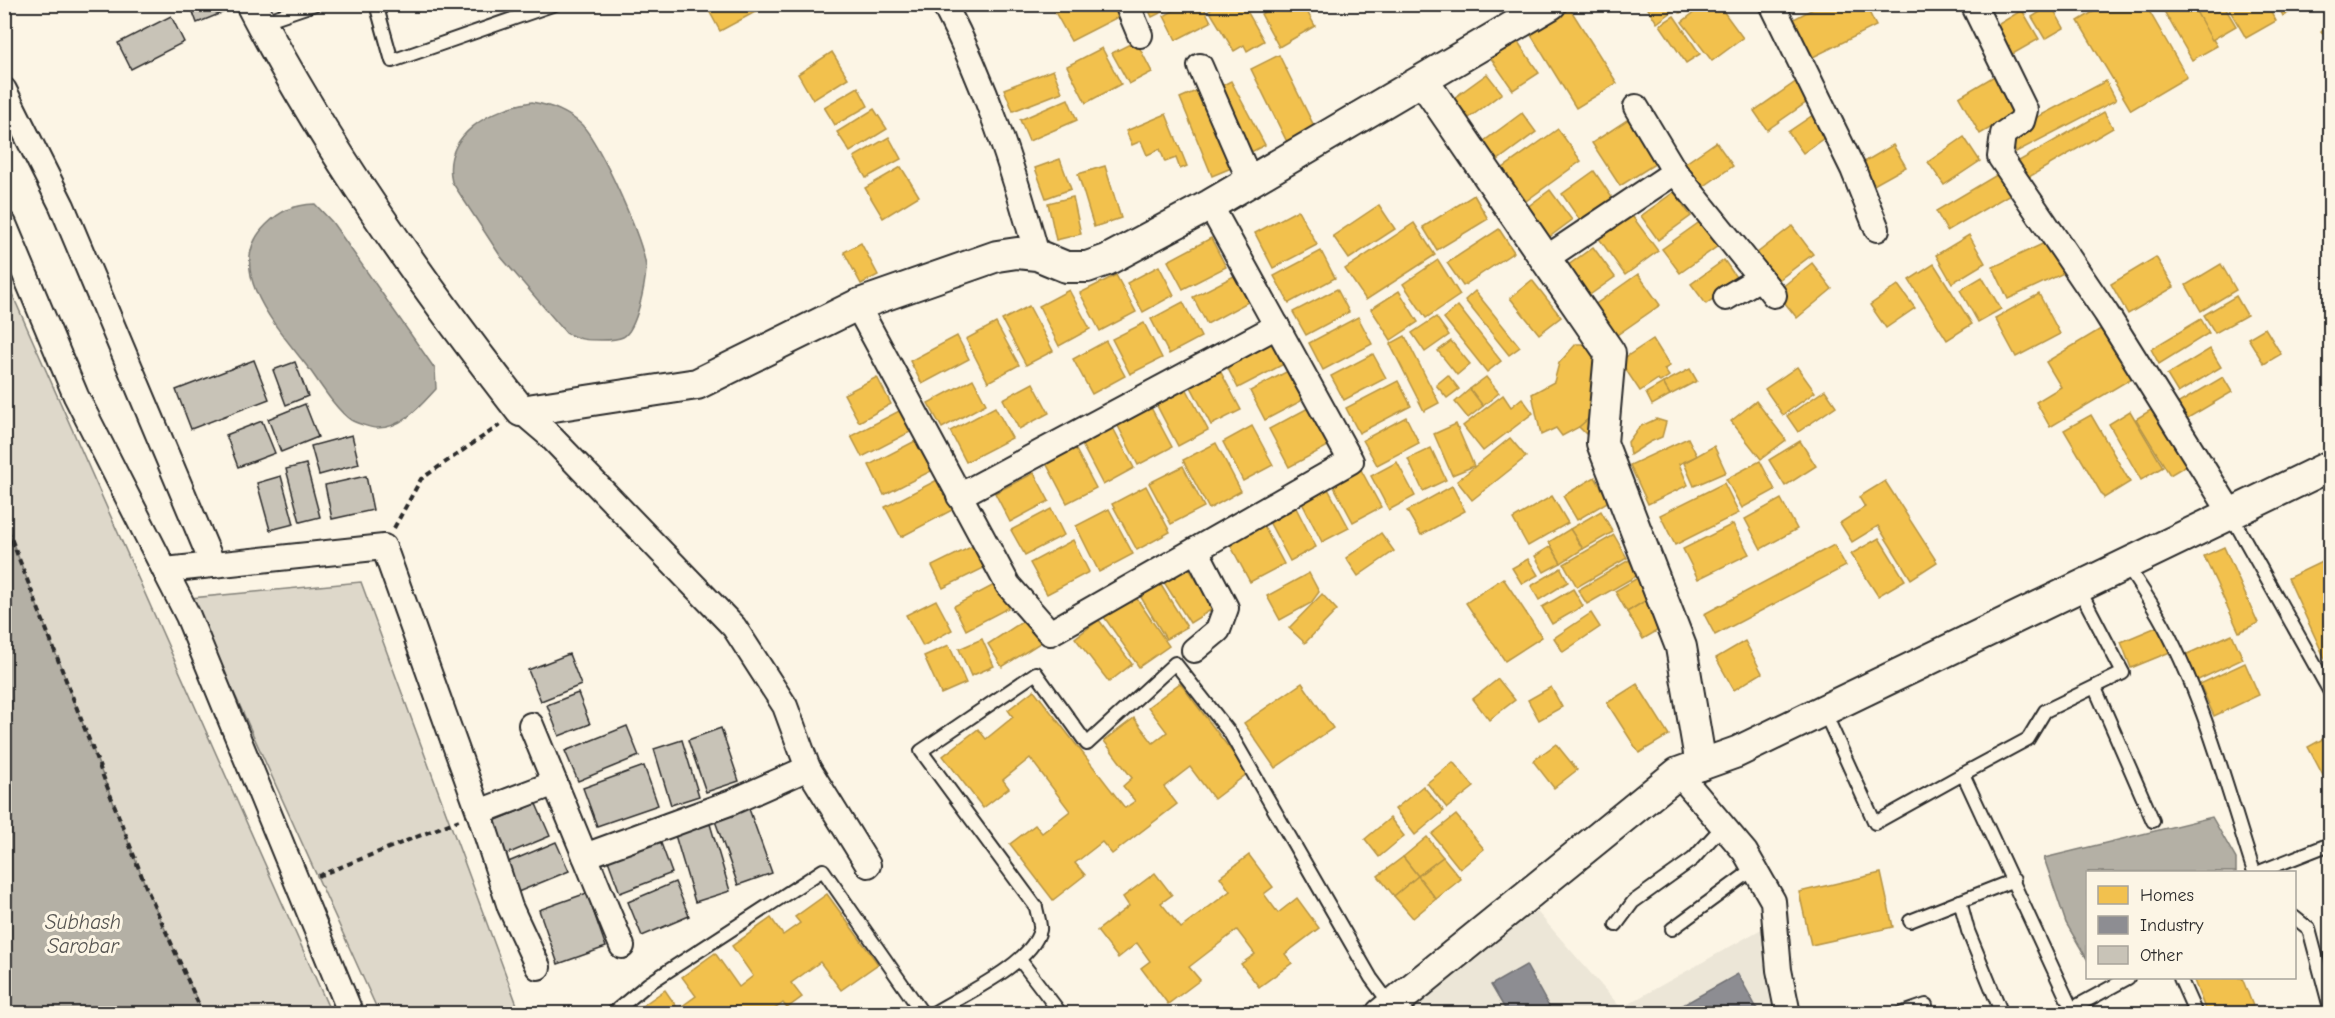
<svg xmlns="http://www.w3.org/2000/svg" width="2335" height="1018" font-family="'Comic Neue',sans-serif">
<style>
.built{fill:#ece6d7}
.green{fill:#ded8ca;stroke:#84827a;stroke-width:1.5}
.water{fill:#b4b0a5;stroke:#7d7b74;stroke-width:1.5}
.homes{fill:#f2c14e;stroke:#b69444;stroke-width:1.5}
.industry{fill:#8d8d92;stroke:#707073;stroke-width:1.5}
.building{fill:#c8c3b7;stroke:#2b2b2b;stroke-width:1.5}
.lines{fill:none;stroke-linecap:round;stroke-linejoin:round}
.service-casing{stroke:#2b2b2b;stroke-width:16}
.minor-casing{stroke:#2b2b2b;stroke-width:28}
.tertiary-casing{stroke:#2b2b2b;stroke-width:34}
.path{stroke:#2b2b2b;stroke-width:4;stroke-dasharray:6 4.5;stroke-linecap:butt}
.service{stroke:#fcf5e5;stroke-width:12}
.minor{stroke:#fcf5e5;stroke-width:24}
.tertiary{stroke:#fcf5e5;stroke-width:30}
.labels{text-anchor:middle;stroke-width:6;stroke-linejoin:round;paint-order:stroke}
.water-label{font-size:21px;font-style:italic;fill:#545350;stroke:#fcf5e5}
</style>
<rect width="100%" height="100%" fill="#fcf5e5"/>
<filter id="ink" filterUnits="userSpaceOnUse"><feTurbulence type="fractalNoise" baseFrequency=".0167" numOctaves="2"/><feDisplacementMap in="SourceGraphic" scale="12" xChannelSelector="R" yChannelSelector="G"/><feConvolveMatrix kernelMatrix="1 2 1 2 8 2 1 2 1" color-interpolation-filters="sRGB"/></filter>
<g filter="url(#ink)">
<path class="built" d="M1532,906L1621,1008L1765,927L1777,1014H1402Z"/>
<g class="green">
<path d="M5,278L331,1013H5Z"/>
<path d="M361,582L520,1013H379L191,598Z"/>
</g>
<g class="water">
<path d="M532,102C550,105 566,111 581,124C599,141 646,245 646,269C645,284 637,330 623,337C617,340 608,340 601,340C587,340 579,340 566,333L501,257L452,182C441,135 492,108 532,102Z"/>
<path d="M315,204L332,222L435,369L436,389C420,406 403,428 377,428C371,428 356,423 351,420C337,411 320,384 310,370C282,333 220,270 266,225C281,210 294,205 315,204Z"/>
<path d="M4,520L146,887L203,1013H5Z"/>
<path d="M2212,817L2236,859V872H2088L2087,959L2066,923L2044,858Z"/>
</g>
<g class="homes">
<path d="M713,4H770L720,31L707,7Z"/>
<path d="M1069,4H1119L1124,14L1071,41L1055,12Z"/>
<path d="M1146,4H1174L1175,6L1152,17Z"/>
<path d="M1185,4H1202L1211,22L1176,40L1164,16Z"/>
<path d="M1219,4H1243L1264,41L1247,51L1244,45L1234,51L1209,10Z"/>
<path d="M1277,4H1303L1315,26L1279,47L1261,14Z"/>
<path d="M1562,4H1567L1617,83L1576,108L1526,27Z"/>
<path d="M1645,4H1668L1673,11L1657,23Z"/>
<path d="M1675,4H1693L1680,13Z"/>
<path d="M1705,4H1718L1743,38L1712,61L1682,22Z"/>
<path d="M1822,4H1865L1876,26L1811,58L1792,20Z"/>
<path d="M2106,4H2145L2187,77L2131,110L2078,21Z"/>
<path d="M2160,4H2192L2217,46L2192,60Z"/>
<path d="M2192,4H2223L2236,26L2212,40Z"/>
<path d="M2226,4H2267L2276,21L2246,38Z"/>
<path d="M2277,4H2301L2302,5L2283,16Z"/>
<path d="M2051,5L2064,28L2045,39L2032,17Z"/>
<path d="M2022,10L2039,39L2011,55L1994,27Z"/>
<path d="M1674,16L1700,54L1686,63L1660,25Z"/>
<path d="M2330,23V43L2321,31Z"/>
<path d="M1516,39L1539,73L1513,90L1490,57Z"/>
<path d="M1136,41L1152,72L1129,84L1112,53Z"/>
<path d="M1102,48L1121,84L1086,103L1067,66Z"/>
<path d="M832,52L848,78L813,100L798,74Z"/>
<path d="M1279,55L1317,132L1289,146L1251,69Z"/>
<path d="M1053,70L1062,92L1013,111L1004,89Z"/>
<path d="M2001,72L2023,109L1980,134L1959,97Z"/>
<path d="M1487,74L1502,93L1469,118L1454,98Z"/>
<path d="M1231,81L1265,145L1251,152L1217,88Z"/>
<path d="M1797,81L1810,100L1767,130L1754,111Z"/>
<path d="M2106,81L2116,100L2016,152L2007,133Z"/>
<path d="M858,87L868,106L835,125L824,107Z"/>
<path d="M1203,88L1236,166L1212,176L1180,98Z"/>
<path d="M1068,99L1077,120L1029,141L1020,120Z"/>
<path d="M874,109L887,129L850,152L837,132Z"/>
<path d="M2104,112L2113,128L2029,177L2019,161Z"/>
<path d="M1522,113L1536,132L1494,163L1480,144Z"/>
<path d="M1816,113L1831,133L1803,153L1788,132Z"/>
<path d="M1166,114L1187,166L1180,169L1176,158L1165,162L1160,149L1147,155L1141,141L1132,145L1126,131Z"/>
<path d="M1630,118L1658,162L1620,186L1592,143Z"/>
<path d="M1558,129L1581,161L1526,201L1503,168Z"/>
<path d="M889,137L901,159L866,178L854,157Z"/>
<path d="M1964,137L1980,161L1944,185L1928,162Z"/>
<path d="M1716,142L1733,166L1700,189L1683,165Z"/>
<path d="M1893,145L1906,167L1872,186L1859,165Z"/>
<path d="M1060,159L1071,189L1046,198L1035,168Z"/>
<path d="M1105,166L1121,218L1094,227L1078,174Z"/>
<path d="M901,167L919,196L883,218L865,188Z"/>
<path d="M1594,171L1613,199L1581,222L1562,194Z"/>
<path d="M2000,173L2012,193L1947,231L1936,211Z"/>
<path d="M1550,190L1572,220L1548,238L1526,208Z"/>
<path d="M1674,192L1691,216L1658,240L1641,216Z"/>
<path d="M1474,195L1488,219L1437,250L1423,227Z"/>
<path d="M1073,197L1081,234L1056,240L1048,203Z"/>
<path d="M1379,205L1395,229L1349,259L1333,236Z"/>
<path d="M1298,210L1317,245L1273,268L1255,233Z"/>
<path d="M1630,213L1658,251L1625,275L1598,237Z"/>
<path d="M1701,221L1718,246L1680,273L1662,249Z"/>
<path d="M1414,223L1435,255L1366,300L1345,269Z"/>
<path d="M1792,226L1813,254L1772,285L1752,257Z"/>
<path d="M1499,229L1514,252L1463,286L1447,263Z"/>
<path d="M1969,235L1985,263L1952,283L1936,255Z"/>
<path d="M1211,238L1226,267L1183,289L1168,261Z"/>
<path d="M2051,240L2066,272L2008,299L1993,267Z"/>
<path d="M861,243L878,275L861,284L844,252Z"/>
<path d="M1593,247L1615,277L1584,299L1563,269Z"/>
<path d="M1321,251L1335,278L1289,303L1274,276Z"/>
<path d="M2156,257L2174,287L2128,314L2111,284Z"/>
<path d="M1438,260L1460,295L1426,318L1403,284Z"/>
<path d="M1724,260L1738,280L1706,304L1691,284Z"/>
<path d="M1812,263L1832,289L1797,318L1776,292Z"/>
<path d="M1934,264L1972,324L1947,340L1909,280Z"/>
<path d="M2221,264L2236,290L2201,311L2186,285Z"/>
<path d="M1159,266L1174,295L1143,312L1127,283Z"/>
<path d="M1638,274L1660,305L1614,337L1593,306Z"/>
<path d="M1116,275L1136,312L1100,331L1080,293Z"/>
<path d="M1234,276L1248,302L1207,324L1193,297Z"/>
<path d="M1982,277L2001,309L1978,322L1960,290Z"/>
<path d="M1532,280L1561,317L1539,334L1510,298Z"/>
<path d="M1898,285L1915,308L1886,328L1870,305Z"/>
<path d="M1337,289L1349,312L1306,335L1293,312Z"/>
<path d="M1069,290L1090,329L1059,346L1039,306Z"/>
<path d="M1399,291L1418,322L1391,340L1371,309Z"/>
<path d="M1475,291L1520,347L1509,355L1465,300Z"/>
<path d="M2039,294L2060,334L2016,357L1995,318Z"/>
<path d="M2236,296L2247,315L2215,333L2204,315Z"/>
<path d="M1183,302L1201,337L1169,354L1151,319Z"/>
<path d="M1029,306L1053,351L1026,365L1002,320Z"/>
<path d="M1458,306L1501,361L1487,372L1444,318Z"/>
<path d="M1358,317L1372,344L1323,370L1309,343Z"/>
<path d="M1436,317L1449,335L1425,352L1412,333Z"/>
<path d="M2201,319L2209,333L2159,364L2151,349Z"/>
<path d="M996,323L1019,365L988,382L966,339Z"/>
<path d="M1144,323L1162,358L1130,374L1112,339Z"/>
<path d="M2109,324L2139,374L2050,427L2036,402L2061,387L2046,362Z"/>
<path d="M2265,328L2281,354L2264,364L2248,338Z"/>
<path d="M957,336L969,359L922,384L910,361Z"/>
<path d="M1405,336L1439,403L1424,411L1390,344Z"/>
<path d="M1269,337L1284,364L1238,388L1224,361Z"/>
<path d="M1653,339L1670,366L1664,369L1669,376L1660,382L1658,379L1640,391L1620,361Z"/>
<path d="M1106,341L1125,376L1092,394L1073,359Z"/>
<path d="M1451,341L1470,364L1457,375L1438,351Z"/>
<path d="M1576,344H1590L1599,367L1602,407L1579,427L1562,436L1556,428L1541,435L1532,394L1554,382L1559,363Z"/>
<path d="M2210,349L2221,367L2178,393L2167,375Z"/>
<path d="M1373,354L1386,378L1344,400L1331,376Z"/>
<path d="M1217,365L1241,410L1211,425L1188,381Z"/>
<path d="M1797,367L1815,392L1783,415L1765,389Z"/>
<path d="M1690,369L1697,381L1670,395L1663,383Z"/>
<path d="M1288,371L1303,400L1265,420L1250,391Z"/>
<path d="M1448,375L1459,389L1447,398L1436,385Z"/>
<path d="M877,377L891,404L859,422L844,394Z"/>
<path d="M1486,377L1499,393L1483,406L1470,389Z"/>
<path d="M2223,377L2232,392L2181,422L2172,407Z"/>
<path d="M973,379L986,404L942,428L928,403Z"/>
<path d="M1398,381L1411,406L1359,433L1346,408Z"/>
<path d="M1033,383L1049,413L1019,429L1003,399Z"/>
<path d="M1663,383L1670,395L1652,405L1646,393Z"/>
<path d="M1184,384L1208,430L1178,446L1154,400Z"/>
<path d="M1470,389L1483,406L1468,418L1455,402Z"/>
<path d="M1825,390L1836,406L1798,432L1787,416Z"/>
<path d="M1503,395L1511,407L1522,398L1533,413L1483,451L1463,426Z"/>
<path d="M1756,401L1786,440L1761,459L1731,421Z"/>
<path d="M1148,402L1172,447L1138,465L1115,420Z"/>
<path d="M2159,405L2192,462L2170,475L2136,419Z"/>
<path d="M995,407L1012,438L966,462L950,431Z"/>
<path d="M1310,407L1330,445L1289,467L1269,429Z"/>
<path d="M1602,407L1588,436L1579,427Z"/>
<path d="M903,409L914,430L862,457L851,436Z"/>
<path d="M2130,411L2163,467L2141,480L2109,424Z"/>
<path d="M2091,415L2130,482L2104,498L2064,430Z"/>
<path d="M1406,417L1419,443L1377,465L1363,440Z"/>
<path d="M1656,419L1666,422L1662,437L1650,442L1630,455L1628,442L1639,427Z"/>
<path d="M1111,424L1134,468L1103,485L1080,441Z"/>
<path d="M1456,424L1474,466L1452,475L1434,434Z"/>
<path d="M1252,426L1273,465L1243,481L1223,442Z"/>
<path d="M1510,438L1526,457L1472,500L1457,481Z"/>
<path d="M1688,438L1697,456L1679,464L1688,485L1648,504L1630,465Z"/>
<path d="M919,439L935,469L884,495L869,465Z"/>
<path d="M1800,441L1816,466L1785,486L1769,460Z"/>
<path d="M1216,443L1241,491L1209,509L1183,460Z"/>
<path d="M1714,446L1726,472L1694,486L1684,463Z"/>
<path d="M1075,448L1096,488L1067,503L1046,463Z"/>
<path d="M1431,448L1446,480L1423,491L1408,459Z"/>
<path d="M1760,461L1775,490L1742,508L1726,479Z"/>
<path d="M1397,462L1415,496L1389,510L1371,476Z"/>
<path d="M1183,466L1204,507L1171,524L1149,483Z"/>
<path d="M1360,468L1381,507L1353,522L1332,483Z"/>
<path d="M1034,473L1049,501L1010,522L995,493Z"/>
<path d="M1595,477L1609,501L1577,520L1563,496Z"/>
<path d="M941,478L956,508L901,537L885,507Z"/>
<path d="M1885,481L1937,562L1911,579L1878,526L1852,542L1840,523L1865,507L1859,497Z"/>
<path d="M1724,483L1739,513L1675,545L1660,515Z"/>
<path d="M1326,485L1349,528L1322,542L1300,499Z"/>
<path d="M1146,486L1170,532L1137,550L1112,504Z"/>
<path d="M1452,486L1465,511L1421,535L1407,511Z"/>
<path d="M1552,496L1568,523L1528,546L1513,519Z"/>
<path d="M1781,499L1797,529L1761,549L1745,519Z"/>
<path d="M1293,502L1316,547L1290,561L1266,516Z"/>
<path d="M1051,509L1064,535L1025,555L1011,530Z"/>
<path d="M1109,509L1133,554L1099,572L1076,526Z"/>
<path d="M1601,511L1613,532L1583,549L1570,529Z"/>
<path d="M1261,521L1284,564L1250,582L1227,539Z"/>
<path d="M1733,524L1749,554L1698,579L1683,549Z"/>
<path d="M1570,529L1583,549L1561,563L1549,542Z"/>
<path d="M1381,533L1394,551L1358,576L1346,558Z"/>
<path d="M1614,535L1627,558L1577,587L1564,564Z"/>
<path d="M1879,538L1905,580L1878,596L1851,554Z"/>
<path d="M1073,540L1089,572L1047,594L1030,563Z"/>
<path d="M977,544L988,566L943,588L932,566Z"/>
<path d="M1834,545L1846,566L1715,635L1704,614Z"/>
<path d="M1551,546L1561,563L1544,572L1535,556Z"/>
<path d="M2224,547L2258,623L2239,632L2204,556Z"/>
<path d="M2330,558V659L2326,661L2288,578Z"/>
<path d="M1528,559L1538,575L1522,584L1512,568Z"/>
<path d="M1629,560L1638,575L1587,604L1578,590Z"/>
<path d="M1186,564L1214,608L1190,623L1162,579Z"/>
<path d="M1561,568L1568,582L1539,600L1531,586Z"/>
<path d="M1309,573L1319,592L1311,603L1280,620L1267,596Z"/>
<path d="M1641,576L1653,596L1627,612L1615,591Z"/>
<path d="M1503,578L1542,637L1505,661L1466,603Z"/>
<path d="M1159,582L1187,627L1166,639L1139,594Z"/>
<path d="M998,583L1010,607L966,630L954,606Z"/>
<path d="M1573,589L1583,606L1552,624L1542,607Z"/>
<path d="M1322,594L1337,610L1305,643L1289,628Z"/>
<path d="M1135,596L1169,646L1139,667L1104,617Z"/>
<path d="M1653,596L1669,624L1643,639L1627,612Z"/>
<path d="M936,600L952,630L923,646L906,615Z"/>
<path d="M1591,613L1600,627L1563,652L1554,638Z"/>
<path d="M1028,618L1043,641L1002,667L988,644Z"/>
<path d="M1099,620L1132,664L1109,682L1075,638Z"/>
<path d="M2159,626L2170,652L2131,668L2121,642Z"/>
<path d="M2232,634L2243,659L2196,681L2185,655Z"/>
<path d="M982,639L994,666L971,676L959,649Z"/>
<path d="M1745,641L1762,673L1734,690L1716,658Z"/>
<path d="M949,645L966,683L941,694L924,656Z"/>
<path d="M2245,663L2259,695L2214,716L2200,684Z"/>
<path d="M1498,679L1515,700L1489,720L1473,699Z"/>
<path d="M1180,683L1248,773L1214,799L1190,767L1164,787L1177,804L1112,854L1102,842L1075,863L1085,875L1053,900L1010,844L1035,825L1042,833L1070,811L1030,758L1003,780L1009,788L983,808L943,756L978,729L986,739L1013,717L1008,710L1034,690L1125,808L1135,801L1123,786L1132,778L1104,741L1134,718L1153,743L1167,732L1148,707Z"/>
<path d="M1302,683L1333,728L1275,768L1244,723Z"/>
<path d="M1637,684L1669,735L1639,753L1607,703Z"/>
<path d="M1551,687L1562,707L1539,720L1528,700Z"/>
<path d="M2330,735V777L2325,779L2308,747Z"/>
<path d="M1556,744L1577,770L1554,788L1533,761Z"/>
<path d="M1453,762L1474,787L1447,808L1427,783Z"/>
<path d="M1423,786L1444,811L1415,835L1395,809Z"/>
<path d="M1456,815L1484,849L1460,869L1432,834Z"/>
<path d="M1390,818L1404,836L1379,857L1365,839Z"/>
<path d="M1427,837L1443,857L1418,876L1403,857Z"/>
<path d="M1249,855L1273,887L1264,894L1278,913L1297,898L1319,928L1285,954L1292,963L1259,987L1241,964L1255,954L1237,930L1189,967L1200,980L1168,1004L1141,968L1150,961L1137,943L1118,958L1097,931L1129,906L1123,897L1155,873L1172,895L1161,903L1181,928L1230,891L1220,877Z"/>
<path d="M1403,857L1418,876L1394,896L1378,876Z"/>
<path d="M1443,857L1461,879L1436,899L1418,876Z"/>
<path d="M1881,873L1893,927L1811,945L1799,892Z"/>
<path d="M1418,876L1436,899L1413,918L1394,896Z"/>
<path d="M827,894L878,964L841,990L820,962L791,983L802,997L787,1008L783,1003L768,1014L632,1013L665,990L678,1009L696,996L682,977L715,953L739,987L753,976L732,946L771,918L783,935L800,923L795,917Z"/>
<path d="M2193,978H2242L2253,1006L2233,1014H2207Z"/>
</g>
<g class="industry">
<path d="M1526,965L1553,1014H1508L1491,985Z"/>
<path d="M1738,974L1760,1014H1667Z"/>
</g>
<g class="building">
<path d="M190,4H231L234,8L197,23Z"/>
<path d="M171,16L184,42L131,69L118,43Z"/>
<path d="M254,360L269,399L191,429L176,390Z"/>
<path d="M295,362L308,396L286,405L273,370Z"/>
<path d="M305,404L318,437L281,452L268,419Z"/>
<path d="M262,421L275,453L238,467L226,435Z"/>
<path d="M352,435L359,464L319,475L311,446Z"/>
<path d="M306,464L320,517L300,522L286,469Z"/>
<path d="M281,476L294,524L270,530L257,483Z"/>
<path d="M366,476L373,510L332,519L325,485Z"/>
<path d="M569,654L581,685L541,701L528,670Z"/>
<path d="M578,693L590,724L559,736L547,705Z"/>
<path d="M627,726L639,756L578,781L565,751Z"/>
<path d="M721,728L739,781L706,792L688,740Z"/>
<path d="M682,740L699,796L671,805L654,749Z"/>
<path d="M644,766L658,805L597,826L583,788Z"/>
<path d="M536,804L550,836L502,856L489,823Z"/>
<path d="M748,806L772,873L738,885L714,818Z"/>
<path d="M710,824L730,891L695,902L675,835Z"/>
<path d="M658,835L672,873L620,893L606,855Z"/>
<path d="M556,842L569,871L518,892L506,863Z"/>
<path d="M675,882L689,916L642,936L628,902Z"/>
<path d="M587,893L606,947L558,964L539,910Z"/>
</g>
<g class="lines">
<g class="service-casing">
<g id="service">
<path d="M376,4L392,61L555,4"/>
<path d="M262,22L315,4"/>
<path d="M2231,515L2330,692"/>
<path d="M2126,565C2137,581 2148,598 2158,615C2202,691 2227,789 2254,872"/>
<path d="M2095,688L2153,821"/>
<path d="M1824,711L1875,823L1963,774L2074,1014"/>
<path d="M1963,774L2028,739L2045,711L2123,673L2078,587"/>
<path d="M2259,872L2330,844"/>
<path d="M1960,901L1968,931L2002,1014"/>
<path d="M2294,917L2309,929L2330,1008"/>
<path d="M1910,921L2014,880"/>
<path d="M1616,925L1633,902L1693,859L1723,826"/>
<path d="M1672,929L1755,868"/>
<path d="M1020,960L1061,1014"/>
<path d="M2180,978L2196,1014"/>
<path d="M612,1014L648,984L823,870L923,1014"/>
<path d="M932,1014C962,995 1031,965 1040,930C1041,924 1037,914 1036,907L921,751L1036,673L1087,744L1175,663L1230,733L1371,978L1391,1005"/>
<path d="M1900,1014L1926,1005"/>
<path d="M2062,1014L2128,978"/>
</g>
</g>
<g class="minor-casing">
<g id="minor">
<path d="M944,4C986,84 1013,168 1037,255"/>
<path d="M1127,4L1140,35"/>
<path d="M1772,4L1853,169L1877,229"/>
<path d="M1973,4L2025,110L2022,121L2003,134L2000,157L2106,313L2231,513"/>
<path d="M1200,66L1250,181"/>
<path d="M4,90L62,206L213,565"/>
<path d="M1636,107L1675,172L1774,295"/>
<path d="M4,224L76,396L188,616L351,1014"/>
<path d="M1545,259L1675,172"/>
<path d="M1726,298L1760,278"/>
<path d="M857,305L1008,585L1050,633L1351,461L1210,205"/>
<path d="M521,411L548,434L734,627L785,706L808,768L868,865"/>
<path d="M959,496L1277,326"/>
<path d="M165,570L384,547L479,812L555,783"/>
<path d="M1194,650L1218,630L1226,608L1196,550"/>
<path d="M531,725L622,946"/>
<path d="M1678,773L1745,852L1773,901L1779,970L1788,1014"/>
<path d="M479,812L510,907L538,967"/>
<path d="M585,856L732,802L808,768"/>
</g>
</g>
<g class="tertiary-casing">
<g id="tertiary">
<path d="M251,4C326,148 421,283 521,411L697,384L857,305L997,256L1017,253L1037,255L1066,267H1087L1107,260L1210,205L1551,4"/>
<path d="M1424,82L1610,353L1602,443L1681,647L1701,765"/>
<path d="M1381,1014L1678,773L1737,752L2330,466"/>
</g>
</g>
<g class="path">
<path d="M4,520L146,887L203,1014"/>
<path d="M394,528L421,479L500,425"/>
<path d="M318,876L459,820"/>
</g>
<use href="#service" class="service"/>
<use href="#minor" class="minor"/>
<use href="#tertiary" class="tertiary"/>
</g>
</g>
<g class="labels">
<g class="water-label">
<text x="83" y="929">Subhash<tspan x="83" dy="24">Sarobar</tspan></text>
</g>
</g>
<rect width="2335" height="1018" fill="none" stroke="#fcf5e5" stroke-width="24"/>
<rect x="12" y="12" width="2311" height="994" fill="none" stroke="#2b2b2b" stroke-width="2" filter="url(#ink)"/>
<rect x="2086" y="871" width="210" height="108" fill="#fcf5e5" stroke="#a8a49b" stroke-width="1.5"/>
<rect x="2098" y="886" width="30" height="18" fill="#f2c14e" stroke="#a8a49b" stroke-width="1.5"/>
<text x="2140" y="901" font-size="18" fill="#2b2b2b">Homes</text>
<rect x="2098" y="916" width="30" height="18" fill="#8d8d92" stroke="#a8a49b" stroke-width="1.5"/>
<text x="2140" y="931" font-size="18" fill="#2b2b2b">Industry</text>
<rect x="2098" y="946" width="30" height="18" fill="#c8c3b7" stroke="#a8a49b" stroke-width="1.5"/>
<text x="2140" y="961" font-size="18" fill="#2b2b2b">Other</text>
</svg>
